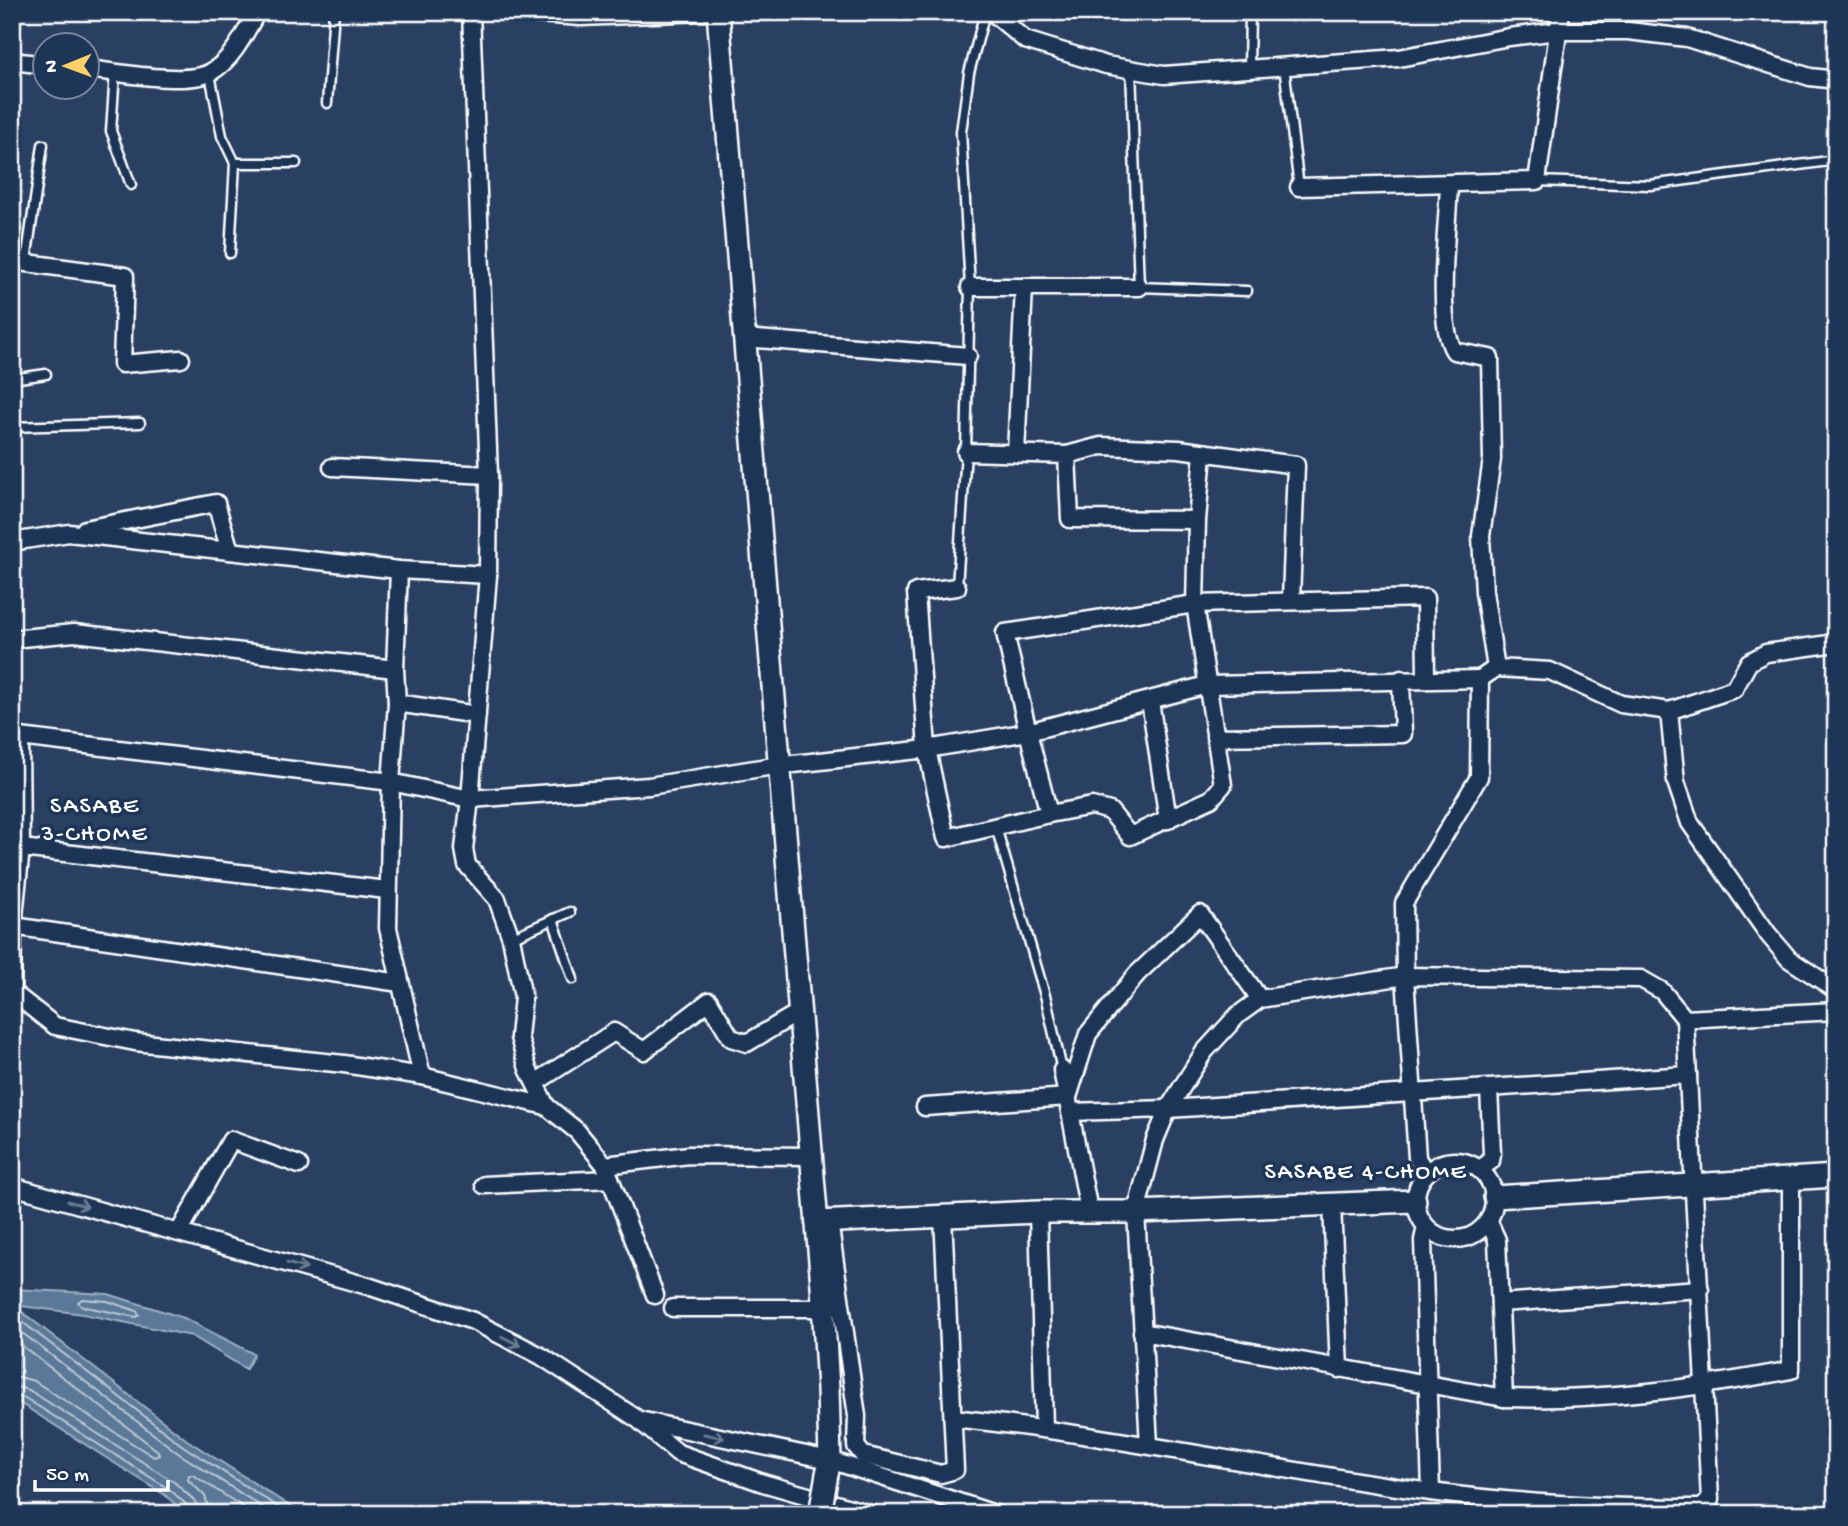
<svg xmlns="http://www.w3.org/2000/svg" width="1848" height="1526" font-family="'Gochi Hand',sans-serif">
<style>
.water{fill:#5a7998;stroke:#9cafc1;stroke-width:2}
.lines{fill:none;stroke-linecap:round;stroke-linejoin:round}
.shore{stroke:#bdc9d6;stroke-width:2}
.lane-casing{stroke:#fff;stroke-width:13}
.street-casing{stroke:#fff;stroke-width:21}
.secondary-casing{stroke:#fff;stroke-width:26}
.lane{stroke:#1d3557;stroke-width:8}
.street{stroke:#1d3557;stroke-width:16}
.secondary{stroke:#1d3557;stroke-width:21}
.secondary-bridge-casing{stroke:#fff;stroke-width:26;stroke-linecap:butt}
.secondary-bridge{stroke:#1d3557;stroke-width:21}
.oneway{stroke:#6c7c92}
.labels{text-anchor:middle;stroke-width:7;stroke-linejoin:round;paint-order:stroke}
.neighbourhood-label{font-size:24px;letter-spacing:2px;fill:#fff;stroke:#1d3557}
</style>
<rect width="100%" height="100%" fill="#294062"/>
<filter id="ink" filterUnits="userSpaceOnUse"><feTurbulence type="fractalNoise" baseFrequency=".0143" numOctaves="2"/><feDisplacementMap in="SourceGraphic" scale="14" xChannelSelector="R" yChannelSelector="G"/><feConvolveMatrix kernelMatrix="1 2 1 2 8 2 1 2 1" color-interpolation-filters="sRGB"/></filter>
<g filter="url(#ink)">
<path class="water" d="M12,1289L108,1294L184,1318L254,1354L246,1369L192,1336L83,1314L13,1305L187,1440L302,1514H186L165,1495L21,1404L12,1401Z"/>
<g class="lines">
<g class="shore">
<path d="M82,1299L107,1301L137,1311L139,1315L136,1317L81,1306L78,1302Z"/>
<path d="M12,1314L183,1446L289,1514"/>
<path d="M12,1325L178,1453L273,1514"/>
<path d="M12,1338L158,1451L159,1455L154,1457L34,1381L12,1375"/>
<path d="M12,1386L29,1390L174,1482L195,1501L199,1514"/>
<path d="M12,1395L25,1398L169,1489L188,1506L190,1514"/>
<path d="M210,1514L205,1496L188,1480L189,1475H193L254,1514"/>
</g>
<g class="lane-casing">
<g id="lane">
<path d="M1284,66L1299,187"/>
<path d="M1131,69L1139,287L1247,291"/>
<path d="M1249,70L1250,12"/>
<path d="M115,72L111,131L131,185"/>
<path d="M210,74L222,136L235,163L230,253"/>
<path d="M327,103L334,12"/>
<path d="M235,163H296"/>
<path d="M1537,181L1650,185L1836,160"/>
<path d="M26,261L43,145"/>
<path d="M12,379L46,374"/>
<path d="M12,427L140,423"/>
<path d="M957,587L966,452L970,287L961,132L969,73L985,12"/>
<path d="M996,827L1046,999L1062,1070"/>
<path d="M553,919L573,979"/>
<path d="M511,938L570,912"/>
</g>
</g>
<g class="street-casing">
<g id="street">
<path d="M471,12L489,475L488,575L470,799L464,849L467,865L497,899L511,938L523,997L519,1037L528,1069L546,1106"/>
<path d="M509,12L581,17L704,12"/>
<path d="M992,12L1025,40L1106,65L1164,75L1399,58L1509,37L1558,31H1628L1687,38L1810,77L1836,80"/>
<path d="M12,61L46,65"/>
<path d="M88,69C116,72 188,86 211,72C233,59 245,33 257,12"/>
<path d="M1449,184C1448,222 1435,321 1454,351L1490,358L1492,459L1481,536L1484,592L1496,668"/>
<path d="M1299,187L1537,181L1561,12"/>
<path d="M12,261L125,276L122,364L181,359"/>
<path d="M970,287H1139"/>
<path d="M744,338L968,356"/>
<path d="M966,452L1067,455L1070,519L1197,520"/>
<path d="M1016,453L1024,287"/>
<path d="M1067,455L1101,446L1179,449L1296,465L1291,600"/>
<path d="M332,467L489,475"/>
<path d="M85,529L216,503L230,551"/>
<path d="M12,542L69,533L399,570L488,575"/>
<path d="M399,570L395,669L397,703L391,782L388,928L422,1076"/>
<path d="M12,639L74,633L395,669"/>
<path d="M1426,678L1425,598L1195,604L1005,633L1028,732L1207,685L1480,679"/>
<path d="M1150,701L1168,820"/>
<path d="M397,703L477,715"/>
<path d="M1669,711L1676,782L1690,823L1768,934L1789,959L1836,990"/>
<path d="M20,737L21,848L13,926L12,992L55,1026L135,1042L344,1064L422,1076L546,1106L577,1131L605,1165L689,1155L812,1156"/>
<path d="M1215,737L1403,734L1401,679"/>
<path d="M12,738L20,737L391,782L470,799L649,786L767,767L927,749L1028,732L1049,814L946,838L927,749L916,592L957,587"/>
<path d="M1049,814L1092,806L1110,811L1130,836L1211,799L1223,785L1195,604L1197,520L1203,454"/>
<path d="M21,848L387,890"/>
<path d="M13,926L400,983"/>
<path d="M1685,1019L1836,1011"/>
<path d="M1062,1070L1089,1211"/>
<path d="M535,1083L614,1032L644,1051L709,1001L731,1038L747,1043L799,1012"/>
<path d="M925,1107L1068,1097L1088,1034L1137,974L1200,914L1260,999"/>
<path d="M1070,1112L1168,1109L1688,1075"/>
<circle cx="1455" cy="1200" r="39"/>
<path d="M605,1165L655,1295"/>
<path d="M1480,1169L1491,1161L1492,1153L1489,1089"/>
<path d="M1426,1173L1417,1158L1405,976L1404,903L1479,777L1480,679L1496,668L1550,671L1621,704L1669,711L1734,689L1749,662L1766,653L1836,643"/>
<path d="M484,1185L610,1179"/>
<path d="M12,1186L371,1287L473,1321L541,1356L639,1420L830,1460L995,1514"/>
<path d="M1332,1204L1339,1369"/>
<path d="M1038,1212L1044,1427"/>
<path d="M829,1221L857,1416L856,1446L863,1455L941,1474L955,1470L943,1216"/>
<path d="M1489,1222L1497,1240L1504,1398"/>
<path d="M1426,1227L1423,1240L1431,1492"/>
<path d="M179,1232L231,1140L299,1165"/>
<path d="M1500,1303L1700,1289"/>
<path d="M673,1308H823"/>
<path d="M1142,1332L1504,1398C1601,1401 1697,1388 1791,1370V1179"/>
<path d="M953,1418C1114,1435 1271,1470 1431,1492C1521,1504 1611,1508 1702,1508L1710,1500L1685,1019L1662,991L1641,979L1405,976L1260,999L1238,1015L1204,1052L1168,1109L1155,1140L1136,1212L1149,1445"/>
<path d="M641,1422L678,1453L763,1483L871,1514"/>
</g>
</g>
<g class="secondary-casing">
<g id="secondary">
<path d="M718,12L822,1286L828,1389L830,1460L827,1474"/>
<path d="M1495,1197L1836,1176"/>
<path d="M817,1222L1038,1212H1136L1415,1201"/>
</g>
</g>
<use href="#lane" class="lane"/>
<use href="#street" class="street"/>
<use href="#secondary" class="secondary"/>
<g class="secondary-bridge-casing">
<path id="secondary-bridge" d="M820,1514L827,1474"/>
</g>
<use href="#secondary-bridge" class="secondary-bridge"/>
</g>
<defs><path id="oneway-shaft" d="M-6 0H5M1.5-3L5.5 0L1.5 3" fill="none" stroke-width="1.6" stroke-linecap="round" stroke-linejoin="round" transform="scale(1.75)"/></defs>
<g class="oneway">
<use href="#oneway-shaft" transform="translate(78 1204) rotate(16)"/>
<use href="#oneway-shaft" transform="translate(297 1266) rotate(16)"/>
<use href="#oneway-shaft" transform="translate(511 1341) rotate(27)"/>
<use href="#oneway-shaft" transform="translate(714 1436) rotate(12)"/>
</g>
</g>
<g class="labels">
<g class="neighbourhood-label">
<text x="95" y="812">SASABE<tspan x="95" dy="28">3-CHOME</tspan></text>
<text x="1366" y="1178">SASABE 4-CHOME</text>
</g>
</g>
<rect width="1848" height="1526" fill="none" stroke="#1d3557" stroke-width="42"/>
<rect x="21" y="21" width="1806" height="1484" fill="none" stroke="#fff" stroke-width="2.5" filter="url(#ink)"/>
<g transform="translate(66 66) rotate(269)"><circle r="33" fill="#1d3557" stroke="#77869a" stroke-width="2"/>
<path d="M0-5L12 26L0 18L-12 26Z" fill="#ffd166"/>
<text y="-10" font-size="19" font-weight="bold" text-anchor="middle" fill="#ffffff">N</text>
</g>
<path d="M35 1480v10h133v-10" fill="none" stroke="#ffffff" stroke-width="3.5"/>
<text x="46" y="1480" font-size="21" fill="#ffffff" stroke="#1d3557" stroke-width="5" paint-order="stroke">50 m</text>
</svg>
